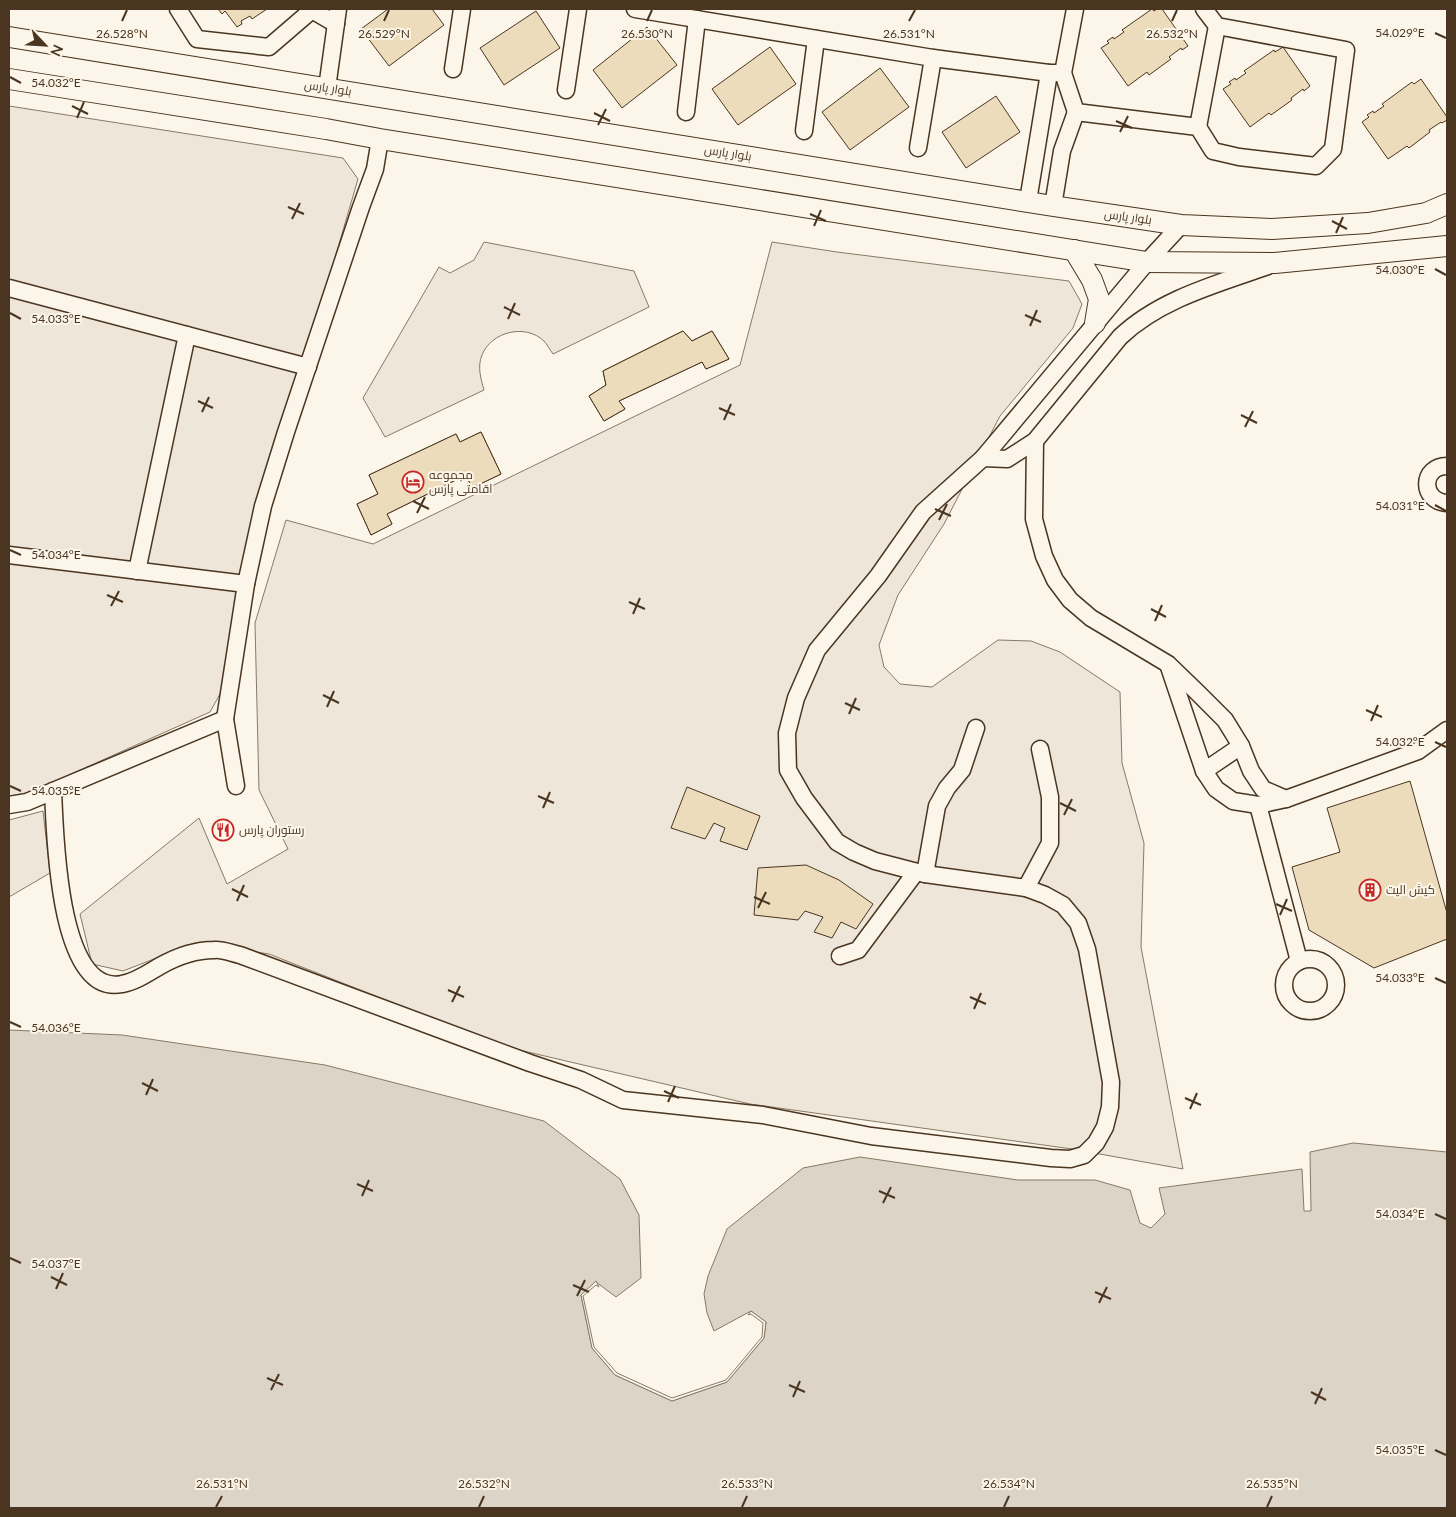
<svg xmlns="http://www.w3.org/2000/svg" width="1456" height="1517" font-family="Lato,Cairo,sans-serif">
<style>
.green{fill:#ede6d9;stroke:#887966}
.water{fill:#dcd4c6;stroke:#887966}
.pier{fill:#fbf6e9;stroke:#887966}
.building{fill:#ecdcbc;stroke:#4a3520}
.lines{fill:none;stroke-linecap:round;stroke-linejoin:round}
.minor-casing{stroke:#4a3520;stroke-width:19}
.major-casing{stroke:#4a3520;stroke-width:22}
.minor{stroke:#fbf6e9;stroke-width:16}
.major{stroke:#fbf6e9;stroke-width:20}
.ticks{fill:none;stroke:#4a3520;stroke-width:2}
.labels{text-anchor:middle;stroke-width:4;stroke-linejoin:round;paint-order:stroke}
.street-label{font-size:12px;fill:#4a3520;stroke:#fbf6e9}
.poi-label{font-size:12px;fill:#4a3520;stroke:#fbf6e9;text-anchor:start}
.ticks-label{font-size:12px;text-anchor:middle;fill:#4a3520;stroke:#fbf6e9;stroke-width:4;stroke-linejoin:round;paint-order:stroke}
</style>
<rect width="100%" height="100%" fill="#fbf6e9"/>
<g class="green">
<path d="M9,106L343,158L358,179L240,584L226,683L210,712L31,792L9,796Z"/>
<path d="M484,242L634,271L649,307L553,354C550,350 547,344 544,341C525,323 491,332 482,355C477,367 481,379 484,390L385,437L363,398L439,267L450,273L474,260Z"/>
<path d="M772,242L837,252L1069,281L1082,304L1073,328L1000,416L944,524L898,595L879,645L884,667L900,684L932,687L998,640L1031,641L1060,652L1120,692L1122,763L1144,843L1141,947L1183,1169L1072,1149L750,1104L502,1046L269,954L195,943L123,971L92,964L80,914L199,818L227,884L288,849L259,790L255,623L286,520L373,544L740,365Z"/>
<path d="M43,811L50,873L9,897V820Z"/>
</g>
<path class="water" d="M9,1030L122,1035L325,1065L544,1121L620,1179L639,1215L641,1278L616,1297L596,1282L581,1295L592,1348L615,1375L672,1401L727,1382L764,1338L766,1322L751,1311L714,1331L707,1313L704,1294L708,1276L727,1229L803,1168L860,1157L1018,1180H1095L1130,1190L1140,1223L1151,1228L1165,1214L1159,1188L1302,1169L1304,1211H1311L1310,1152L1353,1143L1447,1152V1508H9Z"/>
<path class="pier" d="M596,1281L599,1287L596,1285L583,1296L594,1347L617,1373L672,1398L726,1380L762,1337L763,1323L751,1314L748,1315L751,1311L766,1322L764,1338L727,1382L672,1401L615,1375L592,1348L581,1295Z"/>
<g class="building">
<path d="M218,9H267L252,19L250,16L241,21L242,24L237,27L225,11L222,14Z"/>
<path d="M388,9H432L444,25L389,66L361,29Z"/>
<path d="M1152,9L1154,11L1157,9H1162L1188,46L1182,50L1181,48L1169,57L1171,59L1149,75L1147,72L1128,86L1101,48L1109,43L1107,41L1113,37L1114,39L1124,32L1122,30Z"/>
<path d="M536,11L560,48L504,85L480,48Z"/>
<path d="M647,27L677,65L622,108L593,70Z"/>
<path d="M770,47L796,84L738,125L712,89Z"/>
<path d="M1283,47L1310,86L1304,91L1303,89L1291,98L1292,100L1271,115L1269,113L1250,127L1223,89L1231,84L1229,82L1235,78L1236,80L1246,73L1244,71L1274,50L1275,52Z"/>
<path d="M880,68L909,107L850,150L822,112Z"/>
<path d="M1421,79L1447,117V120L1442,123L1441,122L1429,130L1430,132L1409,148L1407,146L1388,159L1362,122L1369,117L1367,115L1373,111L1374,113L1384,106L1382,104L1412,82L1414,84Z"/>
<path d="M996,96L1020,132L966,168L942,132Z"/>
<path d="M683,331L692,341L712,331L729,359L706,369L702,362L619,401L625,409L604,421L589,396L606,385L603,371Z"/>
<path d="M683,331L692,341L712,331L729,359L706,369L702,362L619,401L625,409L604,421L589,396L606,385L603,371Z"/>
<path d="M481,432L501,474L472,488L466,475L387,514L392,524L371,535L357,504L378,494L369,475L456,434L460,442Z"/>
<path d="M481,432L501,474L472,488L466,475L387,514L392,524L371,535L357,504L378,494L369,475L456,434L460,442Z"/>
<path d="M1410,781L1447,913V939L1374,968L1309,930L1292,867L1340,852L1327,808Z"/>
<path d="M687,787L760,816L747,850L720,841L725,828L714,823L705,839L671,828Z"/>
<path d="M806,865L839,880L873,904L856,929L841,922L832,938L814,932L823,917L805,911L798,920L754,915L758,868Z"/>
</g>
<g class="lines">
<g class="minor-casing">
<g id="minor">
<path d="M178,9L197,39L269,47L312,10L336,24"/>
<path d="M635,9L933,58L1049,73H1063L1076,112L1198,127L1213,151L1239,157L1316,166L1333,149L1346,50L1217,26L1204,9"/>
<path d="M453,69L462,9"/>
<path d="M1063,73L1075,9"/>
<path d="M327,88L338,9"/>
<path d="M566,90L578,9"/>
<path d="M686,112L697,19"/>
<path d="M1198,127L1217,26"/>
<path d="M804,131L816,39"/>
<path d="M918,148L933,58"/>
<path d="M1028,201L1049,73"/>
<path d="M1053,206L1062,151L1076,112"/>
<path d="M9,288L308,367"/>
<path d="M1035,441L1034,519L1044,556L1055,580L1070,600L1091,618L1168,664L1197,692L1225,720L1241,746L1251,771L1263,789L1286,799"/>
<path d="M983,458L1007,459L1035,441L1120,337C1160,299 1217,284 1268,266"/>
<path d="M1447,466C1421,466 1420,501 1447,503"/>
<path d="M9,555L246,584"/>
<path d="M137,571L187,335"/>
<path d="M1169,667L1204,771L1216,789L1233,801L1258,805L1286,799L1418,751L1447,730"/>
<path d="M1204,771L1241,746"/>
<path d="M236,786L225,719L246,584L263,506L286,432L361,207L375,169L380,139"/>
<path d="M53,791C55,830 57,997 122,984C135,982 148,973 160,966C176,957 195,950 214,950C222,949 231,953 240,955L530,1063L581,1080L623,1100L763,1115L871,1136L1051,1158L1070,1159L1084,1155L1096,1143L1105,1127L1110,1107L1111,1082L1087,949L1078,923L1063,905L1045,895L1026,888L925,874L875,861L854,852L837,842L804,798L788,770L787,733L796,698L817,650L878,576L923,512L983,458L1147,262L1181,225"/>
<path d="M9,805L27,802L225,719"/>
<path d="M1258,805L1299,961"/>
<path d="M925,874L937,806L947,788L962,770L976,728"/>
<path d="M1026,888L1050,843V797L1040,749"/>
<path d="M840,956L858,950L916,872"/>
<circle cx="1310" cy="985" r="26"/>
</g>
</g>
<g class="major-casing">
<g id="major">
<path d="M9,37L1053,206L1181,225L1272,229L1368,223L1426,213L1447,204"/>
<path d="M9,79L326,129L380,139L1147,262L1275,263L1447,246"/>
<path d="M1074,250L1092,280L1099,299L1095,323"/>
</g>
</g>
<use href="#minor" class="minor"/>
<use href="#major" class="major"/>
</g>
<path class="ticks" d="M122,21L127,10M384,21L389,10M647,21L652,10M909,21L915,10M1172,21L1177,10M1435,33L1446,38M10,77L21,83M72,106L88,114M594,113L610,121M77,118L84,102M1116,121L1132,128M598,125L606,109M1120,132L1128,116M288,207L304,214M810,214L826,221M292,219L300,203M1332,221L1347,229M814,226L821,210M1336,233L1343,217M1435,269L1446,275M504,307L520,315M10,313L21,319M1025,315L1041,322M508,319L515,303M1030,326L1037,310M198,401L213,408M719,408L735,415M202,412L209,397M1241,415L1257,423M724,420L731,404M1245,427L1253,411M413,501L429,509M1435,505L1446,511M935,509L951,516M417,513L425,497M939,520L947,504M10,550L21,555M107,595L123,602M629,602L645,609M111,606L119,591M1151,609L1166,617M633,614L640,598M1155,621L1162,605M323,695L339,703M845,703L860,710M327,707L334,691M1366,710L1382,717M849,714L856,698M1371,721L1378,705M1435,742L1446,747M10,786L21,791M538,796L554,803M1060,803L1076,811M543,808L550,792M1064,815L1072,799M232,889L248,897M754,897L770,904M237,901L244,885M1276,904L1292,911M758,908L766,892M1280,915L1287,899M1435,978L1446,983M448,990L464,997M970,997L986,1004M452,1002L460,986M974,1009L981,993M10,1022L21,1027M142,1083L158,1091M664,1091L679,1098M146,1095L153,1079M1185,1098L1201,1105M668,1102L675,1086M1190,1109L1197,1093M357,1184L373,1191M879,1191L895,1198M362,1196L369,1180M883,1203L891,1187M1435,1214L1446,1219M10,1258L21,1263M51,1277L67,1285M573,1285L589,1292M56,1289L63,1273M1095,1292L1111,1299M577,1296L585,1280M1099,1303L1107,1287M267,1378L283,1385M789,1385L805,1392M271,1390L279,1374M1311,1392L1326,1400M793,1397L800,1381M1315,1404L1322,1388M1435,1450L1446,1455M216,1507L222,1496M479,1507L484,1496M742,1507L747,1496M1004,1507L1009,1496M1267,1507L1272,1496"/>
<defs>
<g id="hotel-ring" transform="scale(1.125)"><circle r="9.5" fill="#fbf6e9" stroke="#c62828" stroke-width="1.5"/><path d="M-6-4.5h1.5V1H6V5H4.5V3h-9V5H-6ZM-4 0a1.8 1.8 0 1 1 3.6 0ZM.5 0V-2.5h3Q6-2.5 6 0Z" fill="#c62828"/></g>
<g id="restaurant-ring" transform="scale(1.125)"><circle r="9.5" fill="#fbf6e9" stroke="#c62828" stroke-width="1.5"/><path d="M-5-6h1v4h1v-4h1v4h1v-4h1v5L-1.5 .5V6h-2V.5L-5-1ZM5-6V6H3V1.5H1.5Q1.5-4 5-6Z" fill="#c62828"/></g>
<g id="building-ring" transform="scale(1.125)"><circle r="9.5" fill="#fbf6e9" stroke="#c62828" stroke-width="1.5"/><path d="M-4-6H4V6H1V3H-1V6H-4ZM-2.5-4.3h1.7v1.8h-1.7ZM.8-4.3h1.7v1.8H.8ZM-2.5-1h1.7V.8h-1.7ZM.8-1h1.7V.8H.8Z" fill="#c62828"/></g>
</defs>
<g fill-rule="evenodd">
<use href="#hotel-ring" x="413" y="482"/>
<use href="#restaurant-ring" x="223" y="830"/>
<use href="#building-ring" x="1370" y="890"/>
</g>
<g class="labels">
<g class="street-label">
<text transform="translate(328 88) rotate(9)" y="4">بلوار پارس</text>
<text transform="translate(728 153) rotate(9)" y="4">بلوار پارس</text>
<text transform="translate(1128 217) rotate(8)" y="4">بلوار پارس</text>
</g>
<g class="poi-label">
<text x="429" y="479">مجموعه<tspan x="429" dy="14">اقامتی پارس</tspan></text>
<text x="239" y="834">رستوران پارس</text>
<text x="1386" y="894">کیش الیت</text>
</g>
</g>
<g class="ticks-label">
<text x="1400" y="37">54.029°E</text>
<text x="122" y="38">26.528°N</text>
<text x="384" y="38">26.529°N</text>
<text x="1172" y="38">26.532°N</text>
<text x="647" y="38">26.530°N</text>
<text x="909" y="38">26.531°N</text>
<text x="56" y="87">54.032°E</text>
<text x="1400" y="274">54.030°E</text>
<text x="56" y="323">54.033°E</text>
<text x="1400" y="510">54.031°E</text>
<text x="56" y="559">54.034°E</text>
<text x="1400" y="746">54.032°E</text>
<text x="56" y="795">54.035°E</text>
<text x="1400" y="982">54.033°E</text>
<text x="56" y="1032">54.036°E</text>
<text x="1400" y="1218">54.034°E</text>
<text x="56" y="1268">54.037°E</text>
<text x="1400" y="1454">54.035°E</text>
<text x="222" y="1488">26.531°N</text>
<text x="484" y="1488">26.532°N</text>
<text x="747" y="1488">26.533°N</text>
<text x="1009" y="1488">26.534°N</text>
<text x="1272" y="1488">26.535°N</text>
</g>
<rect width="1456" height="1517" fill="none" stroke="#4a3520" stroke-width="20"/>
<g transform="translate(45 45) rotate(115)" stroke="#fbf6e9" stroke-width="4" paint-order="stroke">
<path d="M0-4L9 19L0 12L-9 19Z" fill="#4a3520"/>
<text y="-8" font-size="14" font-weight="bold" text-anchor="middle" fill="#4a3520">N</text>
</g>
</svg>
